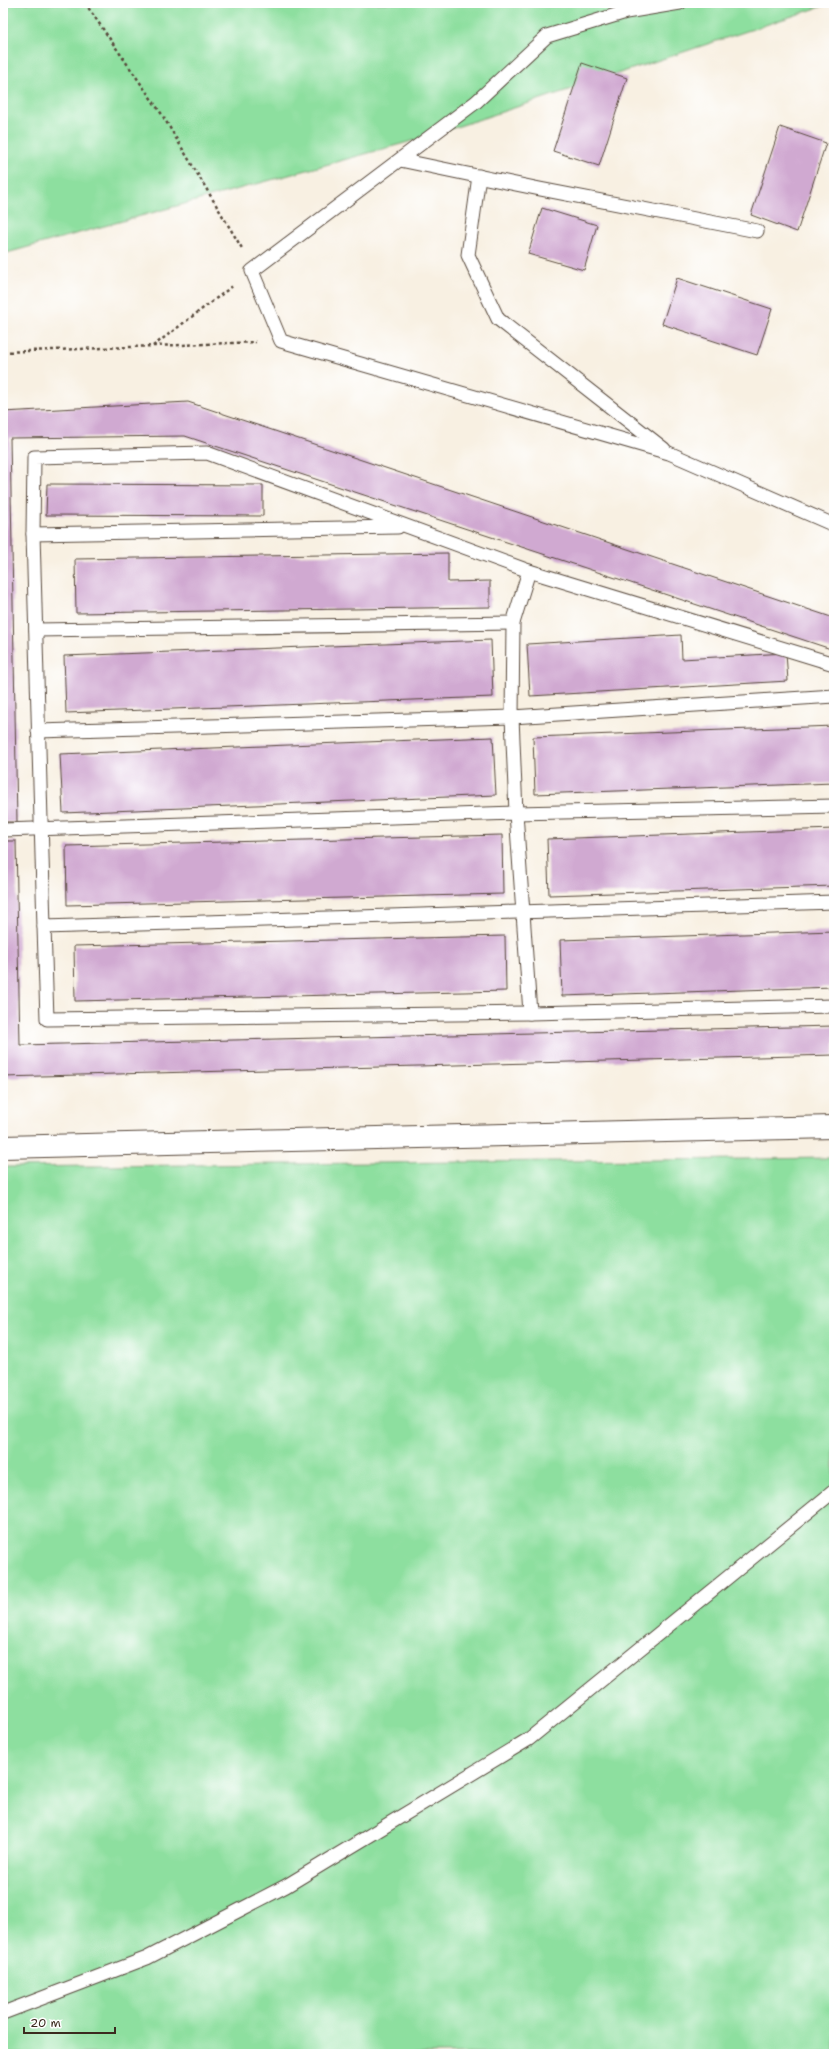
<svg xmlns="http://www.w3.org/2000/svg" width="837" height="2057" font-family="'Shantell Sans',sans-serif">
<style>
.green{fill:#8ddf9f;stroke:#64845e}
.building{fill:#d0a9d1}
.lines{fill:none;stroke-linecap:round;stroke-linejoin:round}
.lane-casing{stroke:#57483b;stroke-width:15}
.street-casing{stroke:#57483b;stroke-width:24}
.path{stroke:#57483b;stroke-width:2.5;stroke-dasharray:3 3;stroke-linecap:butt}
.lane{stroke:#fff;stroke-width:13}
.street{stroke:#fff;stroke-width:22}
</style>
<rect width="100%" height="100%" fill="#fff"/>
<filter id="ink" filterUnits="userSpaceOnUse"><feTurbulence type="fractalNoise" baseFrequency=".025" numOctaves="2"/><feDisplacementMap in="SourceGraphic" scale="8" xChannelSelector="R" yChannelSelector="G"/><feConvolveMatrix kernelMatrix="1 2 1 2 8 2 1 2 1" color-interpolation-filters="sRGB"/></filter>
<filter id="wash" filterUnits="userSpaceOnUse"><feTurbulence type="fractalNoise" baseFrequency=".012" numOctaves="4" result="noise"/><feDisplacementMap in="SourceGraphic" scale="16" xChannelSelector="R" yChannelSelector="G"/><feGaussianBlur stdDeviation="0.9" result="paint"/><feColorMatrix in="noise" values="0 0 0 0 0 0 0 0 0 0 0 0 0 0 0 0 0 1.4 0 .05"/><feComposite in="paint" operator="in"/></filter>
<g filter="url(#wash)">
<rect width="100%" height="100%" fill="#f8f0e2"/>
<g class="green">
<path d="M3,3H832L423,138L3,254Z"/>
<path d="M834,1158V2054H3V1167Z"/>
</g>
<g id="blocks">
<g class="building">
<path d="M582,63L627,78L599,166L553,151Z"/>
<path d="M780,127L826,143L797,232L751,215Z"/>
<path d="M542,208L597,225L584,270L528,254Z"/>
<path d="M677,278L772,309L757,355L662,324Z"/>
<path d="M188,402L834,618V650L185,436L10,438L17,822H3V412Z"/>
<path d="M47,484L263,485V516L46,515Z"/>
<path d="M448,553V582L490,581V607L76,613L75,559Z"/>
<path d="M681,635L682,659L786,653L788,681L530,696L527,644Z"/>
<path d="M491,640L493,697L66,713L64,656Z"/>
<path d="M834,726V783L535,794L533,737Z"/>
<path d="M493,737L496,795L63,813L60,754Z"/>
<path d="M834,829V886L549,895L547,839Z"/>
<path d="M502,835L503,894L67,905L66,846Z"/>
<path d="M3,841H16L20,1045L834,1026V1055L3,1077Z"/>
<path d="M834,931V987L562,996L560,940Z"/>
<path d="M505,936L506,991L75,1001L74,946Z"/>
</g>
</g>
</g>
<g filter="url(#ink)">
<use href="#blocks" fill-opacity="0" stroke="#57483b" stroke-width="1"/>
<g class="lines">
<g class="lane-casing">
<g id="lane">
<path d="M680,3L626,12L547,36L476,102L252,271L281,341L669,453L834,525"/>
<path d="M400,160L540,189L757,231"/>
<path d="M479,176L468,255L498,319L664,449"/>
<path d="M33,534L398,527"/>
<path d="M529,571L513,623L512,717L516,813L530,1013"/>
<path d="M36,630L513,623"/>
<path d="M834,664L529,571L207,453L34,457L33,534L44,927L834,902"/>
<path d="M38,731L512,717L834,696"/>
<path d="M3,830L516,813L834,806"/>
<path d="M44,927L47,1019L530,1013L834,1006"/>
<path d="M3,2013L147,1958L286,1886L529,1739L834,1491"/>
</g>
</g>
<g class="street-casing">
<path id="street" d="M3,1147L834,1127"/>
</g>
<g class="path">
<path d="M85,3L161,113L243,250"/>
<path d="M153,346L234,285"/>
<path d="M3,352L256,342"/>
</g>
<use href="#lane" class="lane"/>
<use href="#street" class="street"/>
</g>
</g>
<rect width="837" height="2057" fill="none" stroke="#fff" stroke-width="16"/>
<path d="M24 2027v6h91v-6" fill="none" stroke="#3b2a1e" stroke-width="2"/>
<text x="30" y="2027" font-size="12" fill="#3b2a1e" stroke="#ffffff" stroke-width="3" paint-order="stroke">20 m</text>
</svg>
